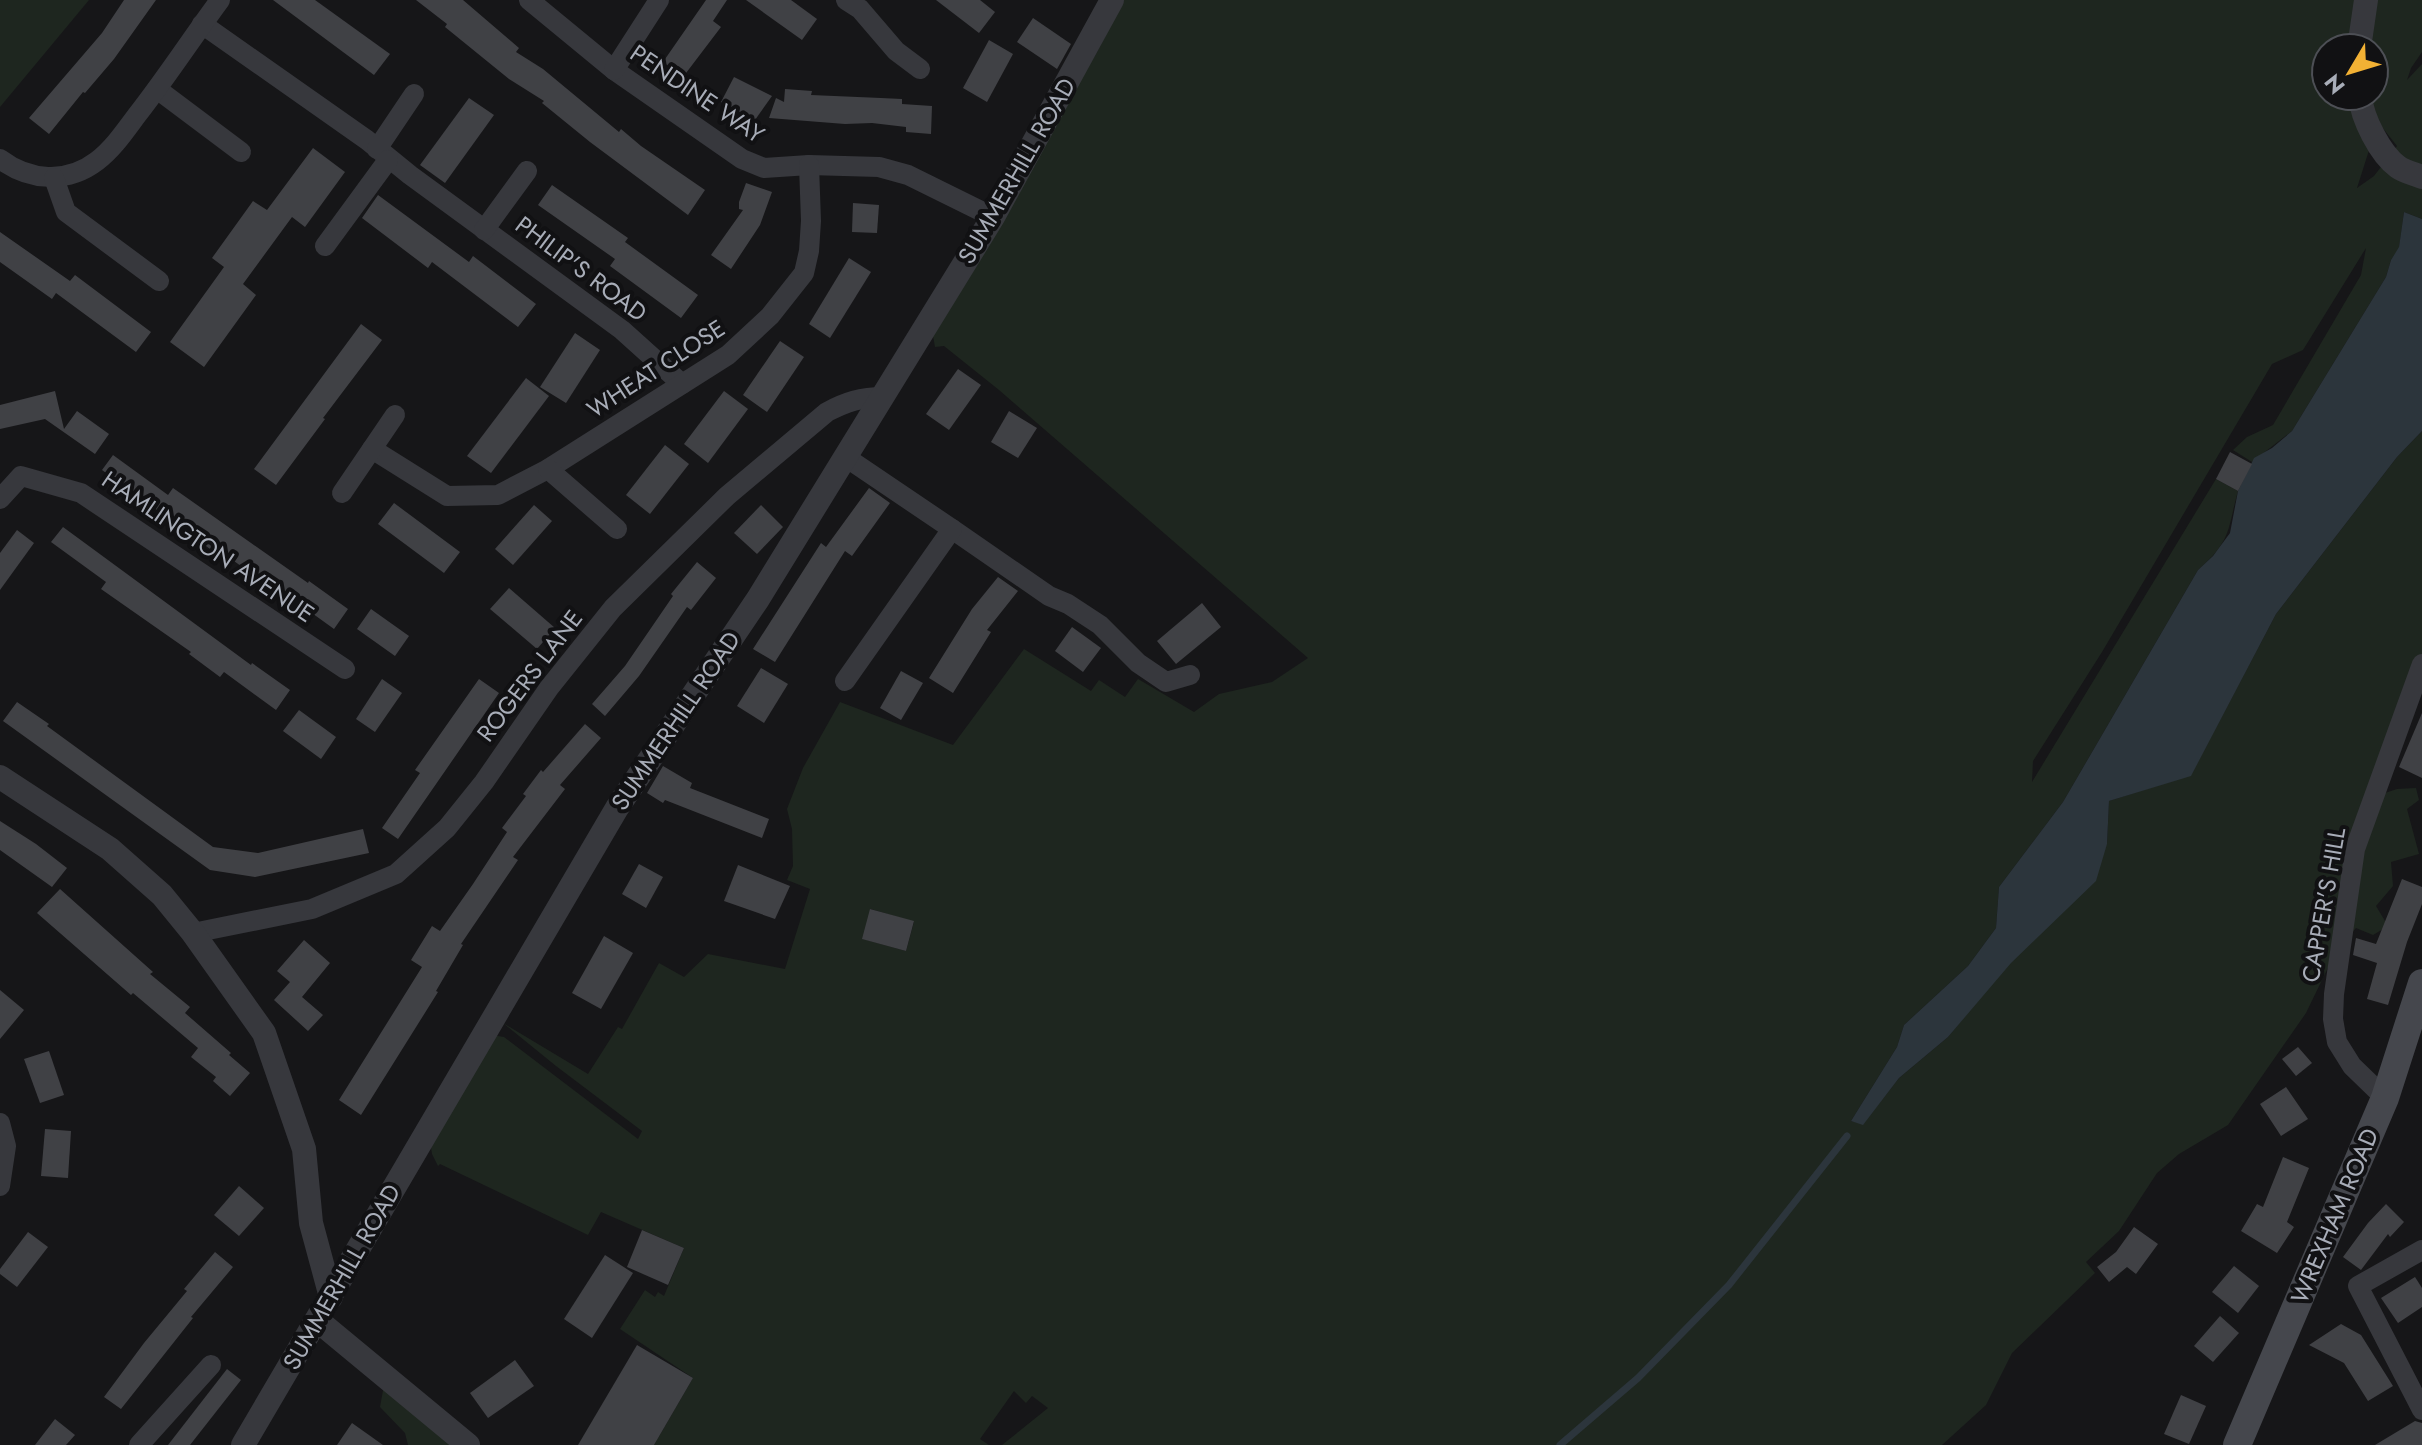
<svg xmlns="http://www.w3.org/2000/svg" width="2422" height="1445" font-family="Jost,sans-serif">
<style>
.green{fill:#1e261f;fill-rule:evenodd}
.water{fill:#2c353c}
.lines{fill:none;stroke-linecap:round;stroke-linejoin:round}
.stream{stroke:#2c353c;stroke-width:7}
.building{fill:#404145}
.minor{stroke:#37383d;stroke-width:20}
.tertiary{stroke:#37383d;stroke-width:24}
.secondary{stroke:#45474d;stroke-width:28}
.labels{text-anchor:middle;stroke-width:8;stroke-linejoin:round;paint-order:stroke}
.street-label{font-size:24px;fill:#a8adb8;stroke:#111113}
</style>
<rect width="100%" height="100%" fill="#161618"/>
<g class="green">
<path d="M0,0H89L0,107Z"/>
<path d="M1124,0H2422V52L2411,68L2407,80L2422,64V219L2404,212L2399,248L2391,260L2386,277L2292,431L2252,462L2233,450L2247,437L2273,425L2361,275L2366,248L2303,350L2272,364L2102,652L2033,761L2032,782L2216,479L2238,491C2227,531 2232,540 2198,570L2063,802L1999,887L1996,928L1968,966L1904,1025L1897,1047L1851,1121L1863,1124L1899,1078L1948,1037L2107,844L2109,801L2191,775L2276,614L2397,457L2422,431V657L2367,799L2397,789L2416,788L2419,800L2407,809L2419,854L2391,862L2393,886L2376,906L2388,926L2373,935L2356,928L2337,949L2306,1013L2228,1125L2179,1154L2157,1173L2119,1231L2086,1262L2095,1273L2012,1353L1986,1405L1942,1445H1002L1048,1408L1032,1396L1026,1403L1014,1391L980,1439L989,1445H654L693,1378L620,1329L645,1290L655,1297L658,1292L664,1296L684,1248L601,1212L588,1235L440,1164L438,1166L432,1154L430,1141L492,1035L504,1037L638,1139L642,1131L556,1066L503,1023L588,1074L618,1027L622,1029L659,963L684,977L708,954L785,969L810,889L787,880L793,866L792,829L787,809L803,768L840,702L953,745L1024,649L1091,691L1099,680L1125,697L1138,679L1194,712L1219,694L1272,682L1308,658L999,390L944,346L935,347L932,330L1097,52ZM2326,48H2374V96H2326ZM2378,122L2397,146L2374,176L2357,188ZM871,909L914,922L906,951L863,939Z"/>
<path d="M384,1385L457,1445H408L405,1433L380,1407Z"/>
</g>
<path class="water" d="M2404,212L2422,219V431L2397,457L2276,614L2191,776L2109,801L2107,844L2096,881L2011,963L1948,1037L1899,1078L1863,1125L1851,1121L1897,1047L1904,1025L1968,966L1996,928L1999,887L2063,802L2198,570L2213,556L2230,533L2238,491L2254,458L2272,448L2292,431L2386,277L2391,260L2399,247Z"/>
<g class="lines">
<path class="stream" d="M1560,1445L1638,1378L1729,1285L1847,1136"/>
</g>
<g class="building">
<path d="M124,0H156L114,59L85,93L83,92L49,134L29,118L102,33Z"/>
<path d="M273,0H315L390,54L374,75Z"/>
<path d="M416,0H463L519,48L516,52L543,69L619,132L621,129L641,146L705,190L688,215L590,142L542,103L544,101L509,79L445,27L447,24Z"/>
<path d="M706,0H727L713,21L721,27L683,77L663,62Z"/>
<path d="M746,0H791L817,19L802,40Z"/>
<path d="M936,0H980L995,12L979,33Z"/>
<path d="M1033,18L1071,44L1057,69L1017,42Z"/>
<path d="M989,40L1013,54L987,102L963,88Z"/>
<path d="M734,77L772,96L755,120L721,102Z"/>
<path d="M785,89L812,91L811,95L881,98L902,99V104L932,106L931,134L906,132V127L872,123L845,124L769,118L776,98L784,102Z"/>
<path d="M469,98L494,115L445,183L420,165Z"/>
<path d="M313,148L345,172L305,227L292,217L243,284L256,295L204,367L170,342L224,267L212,258L253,201L267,210Z"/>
<path d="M746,183L772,192L760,225L731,269L711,255L743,210L739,209V202Z"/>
<path d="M552,185L628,238L625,242L698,295L681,318L610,266L615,259L538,205Z"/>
<path d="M378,195L469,262L473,256L536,304L518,327L432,262L428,268L362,218Z"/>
<path d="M853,203L879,205L877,233L852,232Z"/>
<path d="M0,232L70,281L75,275L151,332L136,352L56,293L52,299L0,262Z"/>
<path d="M849,258L871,272L830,338L809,324Z"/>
<path d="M361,324L382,340L323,418L325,419L276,485L254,469Z"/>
<path d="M575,333L600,350L566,403L540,387Z"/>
<path d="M780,341L804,357L767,412L743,395Z"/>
<path d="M958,369L981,385L949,430L926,414Z"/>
<path d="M526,378L549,396L491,473L467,456Z"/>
<path d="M55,391L64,429L77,411L109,434L95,454L45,419L0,429V405Z"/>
<path d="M724,391L748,409L708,463L684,444Z"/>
<path d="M1009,411L1037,428L1018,458L991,442Z"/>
<path d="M665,445L689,464L650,514L626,495Z"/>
<path d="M2230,452L2252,464L2238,491L2216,479Z"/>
<path d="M113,455L168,495L173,488L308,583L309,581L348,609L334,629L280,590L278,593L234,561L232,565L102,470Z"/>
<path d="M869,488L890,503L852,556L845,551L775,662L753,649L821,543L826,547Z"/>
<path d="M394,503L460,552L444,573L378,524Z"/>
<path d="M534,505L552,521L513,565L495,549Z"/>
<path d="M761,505L783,527L757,554L734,533Z"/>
<path d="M63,527L251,665L252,663L290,690L276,710L224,672L220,677L189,654L191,652L101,589L106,582L51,542Z"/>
<path d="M17,530L34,543L0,590V553Z"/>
<path d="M697,562L716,578L691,610L687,607L639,676L605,716L592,704L625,666L673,596L671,594Z"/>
<path d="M998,577L1018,591L987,630L991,632L953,693L929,678L972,609Z"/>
<path d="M509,588L555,628L537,649L490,609Z"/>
<path d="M1202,603L1221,627L1176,664L1157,641Z"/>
<path d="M371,609L409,636L395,656L357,629Z"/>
<path d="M1072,627L1101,648L1083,672L1055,651Z"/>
<path d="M761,668L788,684L764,723L737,706Z"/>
<path d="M901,671L923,683L901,720L880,708Z"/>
<path d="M382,679L402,693L375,732L356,719Z"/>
<path d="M479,679L499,693L398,839L382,828L420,773L415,770Z"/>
<path d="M17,702L49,724L47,726L213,847L258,853L363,829L369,853L255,877L210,870L3,721Z"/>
<path d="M299,710L336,737L321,759L283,731Z"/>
<path d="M2422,713V778L2399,767Z"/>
<path d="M585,724L601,738L560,785L565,789L513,857L518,860L461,944L463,945L436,991L438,992L361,1115L339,1100L422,967L411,960L432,926L440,931L473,884L507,832L502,828L526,796L523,794L541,770L543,772Z"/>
<path d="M663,766L692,783L690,788L769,819L762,838L665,800L663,803L647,793Z"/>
<path d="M0,821L36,844L67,868L52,887L0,850Z"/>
<path d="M639,864L663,877L646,908L622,894Z"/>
<path d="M738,865L790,886L775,919L724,901Z"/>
<path d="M2402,879L2422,887V904L2407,942L2388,1005L2367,999L2377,963L2353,955L2356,938L2376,944Z"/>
<path d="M60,889L153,972L150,974L190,1007L185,1013L231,1053L229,1055L250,1073L230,1096L213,1081L216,1077L191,1057L198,1048L133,993L131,995L37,913Z"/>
<path d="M870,909L914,921L906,951L862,939Z"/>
<path d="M604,936L633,953L601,1009L572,993Z"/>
<path d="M304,940L330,963L302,997L323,1015L308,1031L274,1000L290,982L277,971Z"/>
<path d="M0,990L24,1010L0,1039Z"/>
<path d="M2298,1047L2312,1063L2296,1076L2282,1059Z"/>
<path d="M49,1051L64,1095L40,1103L24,1059Z"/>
<path d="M2286,1087L2308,1119L2281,1136L2260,1104Z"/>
<path d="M45,1129L71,1131L68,1178L41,1176Z"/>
<path d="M2283,1157L2309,1168L2287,1222L2294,1227L2277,1253L2241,1231L2257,1204L2263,1207Z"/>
<path d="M239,1186L264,1208L239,1236L214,1215Z"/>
<path d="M2386,1204L2404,1222L2390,1237L2388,1234L2361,1270L2343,1257L2368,1223Z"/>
<path d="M2134,1227L2158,1244L2136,1274L2127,1267L2109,1282L2097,1267L2116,1252Z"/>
<path d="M642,1230L684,1248L668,1285L627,1267Z"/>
<path d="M28,1232L48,1247L17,1287L0,1274V1269Z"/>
<path d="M215,1252L233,1267L191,1317L193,1318L121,1409L104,1397L144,1343L187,1291L184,1289Z"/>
<path d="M605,1255L633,1273L592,1338L564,1319Z"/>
<path d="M2234,1266L2259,1286L2238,1313L2212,1292Z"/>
<path d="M2415,1277L2422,1288V1307L2398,1323L2381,1298Z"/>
<path d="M2220,1316L2239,1333L2213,1362L2194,1346Z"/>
<path d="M2341,1324L2361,1335L2393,1386L2368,1401L2344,1363L2309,1345Z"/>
<path d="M637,1345L693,1378L654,1445H578Z"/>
<path d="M515,1360L534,1386L488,1418L470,1393Z"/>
<path d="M227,1369L241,1380L190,1445H168Z"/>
<path d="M2181,1395L2206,1406L2189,1444L2164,1434Z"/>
<path d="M55,1419L75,1435L66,1445H35Z"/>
<path d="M2415,1421L2422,1423V1445H2375Z"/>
<path d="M352,1423L383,1445H337Z"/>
</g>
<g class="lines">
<g class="minor">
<path d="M529,0L614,70L742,159L764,168L809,165L879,167L908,175L993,217"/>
<path d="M846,0L860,9L896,51L920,69"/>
<path d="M202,24L367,140L410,175L622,330L682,384"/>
<path d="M614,70L659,0"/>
<path d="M157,89L241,152"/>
<path d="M377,149L414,94"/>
<path d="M0,159C29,181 67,184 97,161C113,149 125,131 137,115C166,78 192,38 220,0"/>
<path d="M54,178L66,212L159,281"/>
<path d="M484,230L527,171"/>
<path d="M325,246L388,160"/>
<path d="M372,449L447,496L498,495L548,469L728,355L770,316L804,273L809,251L811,221L809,165"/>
<path d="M548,469L617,529"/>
<path d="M342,493L395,415"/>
<path d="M0,499L21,476L81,493L345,669"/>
<path d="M952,529L1049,596L1068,604L1100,625L1138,663L1166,682L1190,675"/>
<path d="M845,681L952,529L847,458"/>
<path d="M193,933L312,909L396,874L447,828L484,782L549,688L613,608L727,496L827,412C846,402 861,397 883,397"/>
<path d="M2385,1098L2352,1066L2337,1042L2333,1019L2334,994L2355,849L2422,664"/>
<path d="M0,1123L6,1146L0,1186"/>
<path d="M2422,1250L2358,1286L2422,1410"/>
<path d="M139,1445L211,1365"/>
</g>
<g class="tertiary">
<path d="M2359,48L2366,0"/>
<path d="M2360,96C2362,118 2380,154 2398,167C2405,172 2415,174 2422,177"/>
<path d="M0,777L110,849L162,895L193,933L264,1033L304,1149L311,1223L331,1297"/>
<path d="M317,1320L468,1445"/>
<path d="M243,1445L617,808L758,599L993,217L1112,0"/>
</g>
<path class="secondary" d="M2237,1445L2385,1098L2422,983"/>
</g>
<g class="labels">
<g class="street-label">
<text transform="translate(697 94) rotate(34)" y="8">PENDINE WAY</text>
<text transform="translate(1017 171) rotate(-60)" y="8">SUMMERHILL ROAD</text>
<text transform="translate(581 269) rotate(37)" y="8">PHILIP'S ROAD</text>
<text transform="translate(656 369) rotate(-33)" y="8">WHEAT CLOSE</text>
<text transform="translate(208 547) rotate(34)" y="8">HAMLINGTON AVENUE</text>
<text transform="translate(530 676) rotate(-53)" y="8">ROGERS LANE</text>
<text transform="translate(676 721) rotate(-56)" y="8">SUMMERHILL ROAD</text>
<text transform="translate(2324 905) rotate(-80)" y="8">CAPPER'S HILL</text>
<text transform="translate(2335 1216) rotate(-67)" y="8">WREXHAM ROAD</text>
<text transform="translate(342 1277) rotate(-60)" y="8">SUMMERHILL ROAD</text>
</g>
</g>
<g transform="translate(2350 72) rotate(232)"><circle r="38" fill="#111113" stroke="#4d4f55" stroke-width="2"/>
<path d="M0-6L14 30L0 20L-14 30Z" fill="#f2b134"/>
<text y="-12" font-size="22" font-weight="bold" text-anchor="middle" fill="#a8adb8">N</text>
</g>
</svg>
